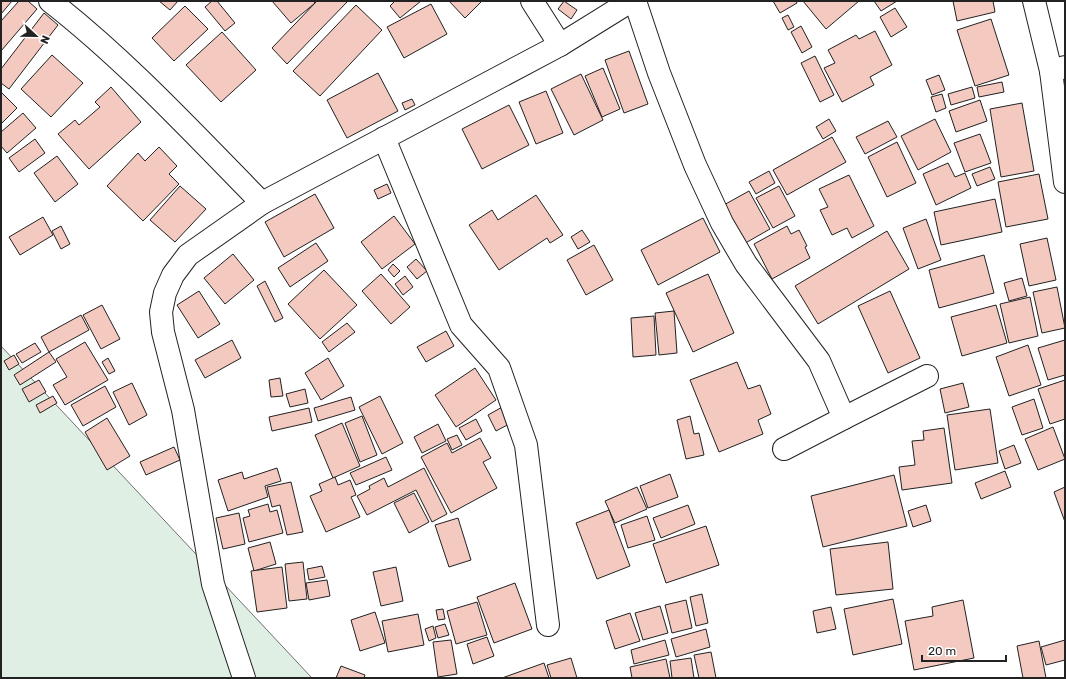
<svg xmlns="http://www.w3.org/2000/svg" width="1066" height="679" font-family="Rubik,sans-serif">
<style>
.green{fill:#e0efe3;stroke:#6f6f6f}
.building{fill:#f3c9c0;stroke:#222}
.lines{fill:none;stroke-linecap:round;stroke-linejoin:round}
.minor-casing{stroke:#222;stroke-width:24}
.tertiary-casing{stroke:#222;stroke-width:24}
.minor{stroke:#fff;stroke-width:22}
.tertiary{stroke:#fff;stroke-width:22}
</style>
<rect width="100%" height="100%" fill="#fff"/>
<path class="green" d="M1,346L312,678H1Z"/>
<g class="building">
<path d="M1,1H12L1,14Z"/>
<path d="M19,1H28L37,9L1,51V21Z"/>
<path d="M159,1H178L170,10Z"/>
<path d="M212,1H217L235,23L225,31L205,7Z"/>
<path d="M272,1H313L315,3L291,23Z"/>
<path d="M317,1H348L287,64L272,48Z"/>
<path d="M395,1H421L400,18L390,6Z"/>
<path d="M449,1H482L465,18Z"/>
<path d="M564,1L577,10L571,19L558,9Z"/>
<path d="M773,1H796L797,3L780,13Z"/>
<path d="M803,1H859L826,29Z"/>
<path d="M874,1H897L881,11Z"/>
<path d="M953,1H993L995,12L957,21Z"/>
<path d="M431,4L447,34L404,58L387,27Z"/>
<path d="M356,5L382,30L320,96L293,71Z"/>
<path d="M185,6L208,29L174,61L152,38Z"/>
<path d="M895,8L907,27L891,37L880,17Z"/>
<path d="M44,13L58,25L9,89L1,83V69Z"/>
<path d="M788,15L794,27L788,30L782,18Z"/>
<path d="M991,19L1009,75L975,86L957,30Z"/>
<path d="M801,26L812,47L802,53L791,32Z"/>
<path d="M875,31L892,65L870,77L874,85L842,102L824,68L835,63L828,50L856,35L859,39Z"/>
<path d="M222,32L256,70L221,102L186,65Z"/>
<path d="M629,51L648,104L624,113L605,60Z"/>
<path d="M52,55L83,83L51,117L21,89Z"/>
<path d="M815,56L834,95L820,102L801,63Z"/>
<path d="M603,68L620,109L602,117L585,76Z"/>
<path d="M378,73L398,111L347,138L327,100Z"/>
<path d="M581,74L603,120L574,135L551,89Z"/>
<path d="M939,75L945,90L932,95L926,80Z"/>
<path d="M1002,82L1004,92L979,97L977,87Z"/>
<path d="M111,87L141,122L89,169L58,134L75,120L79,125L100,107L95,102Z"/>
<path d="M972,87L975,98L951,105L948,94Z"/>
<path d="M546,91L563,133L536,144L519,102Z"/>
<path d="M1,92L17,108L1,124Z"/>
<path d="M942,94L946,108L936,112L931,97Z"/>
<path d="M412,99L415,105L405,110L402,103Z"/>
<path d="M980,100L987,121L956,132L949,111Z"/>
<path d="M1022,103L1034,171L1001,177L990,109Z"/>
<path d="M509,105L529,145L482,169L462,129Z"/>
<path d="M23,113L36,128L7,153L1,146V132Z"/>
<path d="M829,119L836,131L823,139L816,127Z"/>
<path d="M935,119L951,152L918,170L901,136Z"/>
<path d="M888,121L897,137L865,154L856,137Z"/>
<path d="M980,134L991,163L965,172L954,143Z"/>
<path d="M832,137L846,162L787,195L773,170Z"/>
<path d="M35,139L45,153L19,172L9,158Z"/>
<path d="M897,142L916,183L887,197L868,157Z"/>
<path d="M159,147L177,166L169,174L179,184L143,221L107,186L138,153L145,161Z"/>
<path d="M57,156L78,184L55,202L34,173Z"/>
<path d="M948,163L955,177L965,173L971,188L936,205L923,174Z"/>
<path d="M990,167L995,179L977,186L972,174Z"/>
<path d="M769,171L775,183L756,194L749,182Z"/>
<path d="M1039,174L1048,219L1006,227L998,182Z"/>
<path d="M849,175L874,226L852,238L847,228L832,235L820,210L828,207L819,189Z"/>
<path d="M387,184L391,193L378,199L374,190Z"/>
<path d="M180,186L206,209L175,242L150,220Z"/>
<path d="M779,186L795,216L773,228L756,198Z"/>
<path d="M749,191L770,229L742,245L722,206Z"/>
<path d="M315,194L334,228L284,257L265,222Z"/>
<path d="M536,195L563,235L550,243L547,238L499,270L469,225L492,210L498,220Z"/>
<path d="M995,199L1002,232L941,245L934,212Z"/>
<path d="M394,216L415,244L382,269L361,242Z"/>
<path d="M43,217L53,235L20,255L9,237Z"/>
<path d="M703,218L720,252L658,285L641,250Z"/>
<path d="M926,219L941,260L918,269L903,228Z"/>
<path d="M61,226L70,244L61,249L52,231Z"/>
<path d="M787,226L791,234L799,230L807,246L805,247L810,258L772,279L754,244Z"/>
<path d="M582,230L590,242L578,249L571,237Z"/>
<path d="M887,231L909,269L818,324L795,286Z"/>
<path d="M1047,238L1056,280L1029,286L1020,244Z"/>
<path d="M316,243L328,261L290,287L278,268Z"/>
<path d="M594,245L613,280L586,295L567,260Z"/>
<path d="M233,254L254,280L225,304L204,278Z"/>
<path d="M984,255L994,293L939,308L929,270Z"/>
<path d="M416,259L427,271L417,279L407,267Z"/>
<path d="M393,264L400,271L394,277L388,270Z"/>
<path d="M324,270L357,305L320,339L288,304Z"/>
<path d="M381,274L410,307L391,324L362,291Z"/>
<path d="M708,274L734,333L693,352L666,293Z"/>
<path d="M405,276L413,287L403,295L395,284Z"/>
<path d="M1022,278L1027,296L1009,301L1004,283Z"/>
<path d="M265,281L283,318L275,322L257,286Z"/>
<path d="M1057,287L1065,328L1042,333L1033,292Z"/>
<path d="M199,291L220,324L198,338L177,305Z"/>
<path d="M890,291L920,358L888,373L858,306Z"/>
<path d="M1030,297L1038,336L1009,343L1000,304Z"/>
<path d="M102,305L120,339L101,349L83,315Z"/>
<path d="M996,305L1007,343L962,356L951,317Z"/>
<path d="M674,311L677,353L659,355L655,313Z"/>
<path d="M81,315L89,330L49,352L41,337Z"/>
<path d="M654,316L656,355L633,357L631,318Z"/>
<path d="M347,323L355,332L329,352L322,342Z"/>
<path d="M446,331L454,346L426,362L417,347Z"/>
<path d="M232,340L241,358L205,378L195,360Z"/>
<path d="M1065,340V375L1048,380L1038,348Z"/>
<path d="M85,342L108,380L65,405L53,385L67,377L56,359Z"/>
<path d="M35,343L41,352L22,363L16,354Z"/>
<path d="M1028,345L1041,385L1009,396L996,357Z"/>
<path d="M49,352L56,362L20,385L14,375Z"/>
<path d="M14,355L19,364L9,370L4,361Z"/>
<path d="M108,358L115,371L109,374L102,362Z"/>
<path d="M328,358L344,386L321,400L305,373Z"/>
<path d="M737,362L748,389L760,385L771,414L758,420L763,434L719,452L690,380Z"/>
<path d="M475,368L496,400L456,427L435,395Z"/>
<path d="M280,378L283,396L271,397L269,380Z"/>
<path d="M39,380L46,392L29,402L22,389Z"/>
<path d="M1065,380V419L1050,424L1038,389Z"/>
<path d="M132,383L147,415L129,425L113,392Z"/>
<path d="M963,383L969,407L945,413L940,389Z"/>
<path d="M105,386L116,407L83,426L71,405Z"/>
<path d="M305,389L308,403L290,407L286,394Z"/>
<path d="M53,396L57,403L40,413L36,405Z"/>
<path d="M380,396L403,443L382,454L359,407Z"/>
<path d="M351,397L355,410L318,421L314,408Z"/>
<path d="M1034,399L1043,428L1022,435L1012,407Z"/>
<path d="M504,406L513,422L496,431L488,415Z"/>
<path d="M309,408L312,422L272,431L269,417Z"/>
<path d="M990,409L998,463L955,470L947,415Z"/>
<path d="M362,416L377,455L360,462L345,423Z"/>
<path d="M690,416L694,434L699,433L704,455L686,459L677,420Z"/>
<path d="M107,418L130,456L107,470L85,432Z"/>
<path d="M476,419L482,431L466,440L459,428Z"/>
<path d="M342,423L360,466L333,478L315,435Z"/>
<path d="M438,424L446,441L422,453L414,437Z"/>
<path d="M1053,427L1065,459L1038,470L1025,439Z"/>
<path d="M944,428L952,483L902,490L899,467L915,465L912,441L924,440L923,431Z"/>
<path d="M457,435L462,445L452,450L447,439Z"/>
<path d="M480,438L491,458L483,462L497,488L451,513L421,457L447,443L452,453Z"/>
<path d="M1014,445L1021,463L1005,469L999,451Z"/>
<path d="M174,447L180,460L146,475L140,462Z"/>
<path d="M386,457L392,470L356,485L350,473Z"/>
<path d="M277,468L281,481L265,486L268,497L228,511L218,480L242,472L244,479Z"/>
<path d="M424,468L447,514L432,522L416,490L367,515L357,496L370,489L369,486L384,478L388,487Z"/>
<path d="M1005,471L1011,487L981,499L975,483Z"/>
<path d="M670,474L678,497L648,508L640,486Z"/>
<path d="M894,475L907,526L823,547L811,496Z"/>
<path d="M335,477L338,485L350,480L356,495L351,497L360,517L326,532L310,496L322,491L319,484Z"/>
<path d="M291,482L303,532L287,535L280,505L272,507L267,487Z"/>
<path d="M637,487L647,509L615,523L605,501Z"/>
<path d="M1065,487V522L1054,492Z"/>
<path d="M414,493L429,522L409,533L394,503Z"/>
<path d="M268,504L270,512L277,510L283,533L249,542L243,518L250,516L248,510Z"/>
<path d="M688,505L695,524L661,538L653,518Z"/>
<path d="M926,505L931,521L913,527L908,511Z"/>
<path d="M609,510L630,566L597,579L576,523Z"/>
<path d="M239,513L245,544L223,549L216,518Z"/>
<path d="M647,516L655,540L628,548L621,525Z"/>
<path d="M458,518L471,560L449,567L435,525Z"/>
<path d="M706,526L719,565L666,583L653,544Z"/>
<path d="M270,542L276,564L254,571L248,548Z"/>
<path d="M888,542L893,589L836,595L830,549Z"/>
<path d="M303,562L307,599L289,601L285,564Z"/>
<path d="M322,566L325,577L309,580L307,569Z"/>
<path d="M282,567L287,608L257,612L251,571Z"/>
<path d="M396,567L403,601L381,606L373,572Z"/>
<path d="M327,580L330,596L309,600L306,583Z"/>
<path d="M515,583L532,629L494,643L477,597Z"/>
<path d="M702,594L708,623L696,626L690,597Z"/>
<path d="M893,599L902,644L853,655L844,609Z"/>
<path d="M686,600L692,628L672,633L665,605Z"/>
<path d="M963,600L974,658L914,670L905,621L933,616L932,607Z"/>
<path d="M477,602L487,635L456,644L447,611Z"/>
<path d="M660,606L668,633L643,640L635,613Z"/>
<path d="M831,607L836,629L817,633L813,611Z"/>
<path d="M443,609L445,619L438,620L436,610Z"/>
<path d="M375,612L385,643L360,651L351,620Z"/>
<path d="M630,613L640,641L615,649L606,621Z"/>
<path d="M418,614L424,645L388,652L382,621Z"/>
<path d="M445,624L449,635L438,638L435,627Z"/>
<path d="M433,626L436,638L429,641L425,629Z"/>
<path d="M706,629L710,647L676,657L671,639Z"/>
<path d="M487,637L494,656L473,664L467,644Z"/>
<path d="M451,640L457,674L438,677L433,642Z"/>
<path d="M665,640L669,655L634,664L631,650Z"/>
<path d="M1065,640V660L1046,665L1041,647Z"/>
<path d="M1039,641L1046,678H1023L1017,646Z"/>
<path d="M711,652L716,678H699L694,655Z"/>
<path d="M571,658L577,678H551L547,665Z"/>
<path d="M691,658L694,678H672L670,661Z"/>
<path d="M666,659L670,678H632L630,667Z"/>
<path d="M544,663L549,678H502Z"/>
<path d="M341,666L365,675L364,678H336Z"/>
</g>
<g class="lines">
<g class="minor-casing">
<g id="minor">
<path d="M50,1C127,61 194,134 262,203"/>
<path d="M532,1L560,45"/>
<path d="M635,1L659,73L695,165L722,223L746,264L819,361L844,418L927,376"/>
<path d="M1051,71L1065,67"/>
<path d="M384,138L461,325L499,368L526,445L548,625"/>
<path d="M784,449L844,418"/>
<path d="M244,678L213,584L183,410L163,332L161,312L165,293L173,275L188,255L262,203L560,45L631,1"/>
</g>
</g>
<g class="tertiary-casing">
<path id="tertiary" d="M1034,1L1051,71L1065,182"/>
</g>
<use href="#minor" class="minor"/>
<use href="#tertiary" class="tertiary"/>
</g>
<rect width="1066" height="679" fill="none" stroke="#222222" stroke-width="4"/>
<g transform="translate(36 36) rotate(112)" stroke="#ffffff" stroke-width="3" paint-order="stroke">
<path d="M0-3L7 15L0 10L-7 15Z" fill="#222222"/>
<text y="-6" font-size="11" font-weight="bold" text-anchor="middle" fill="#222222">N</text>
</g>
<path d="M922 655v6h84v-6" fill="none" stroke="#222222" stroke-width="2"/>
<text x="928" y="655" font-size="12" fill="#222222" stroke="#ffffff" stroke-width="3" paint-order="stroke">20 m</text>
</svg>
